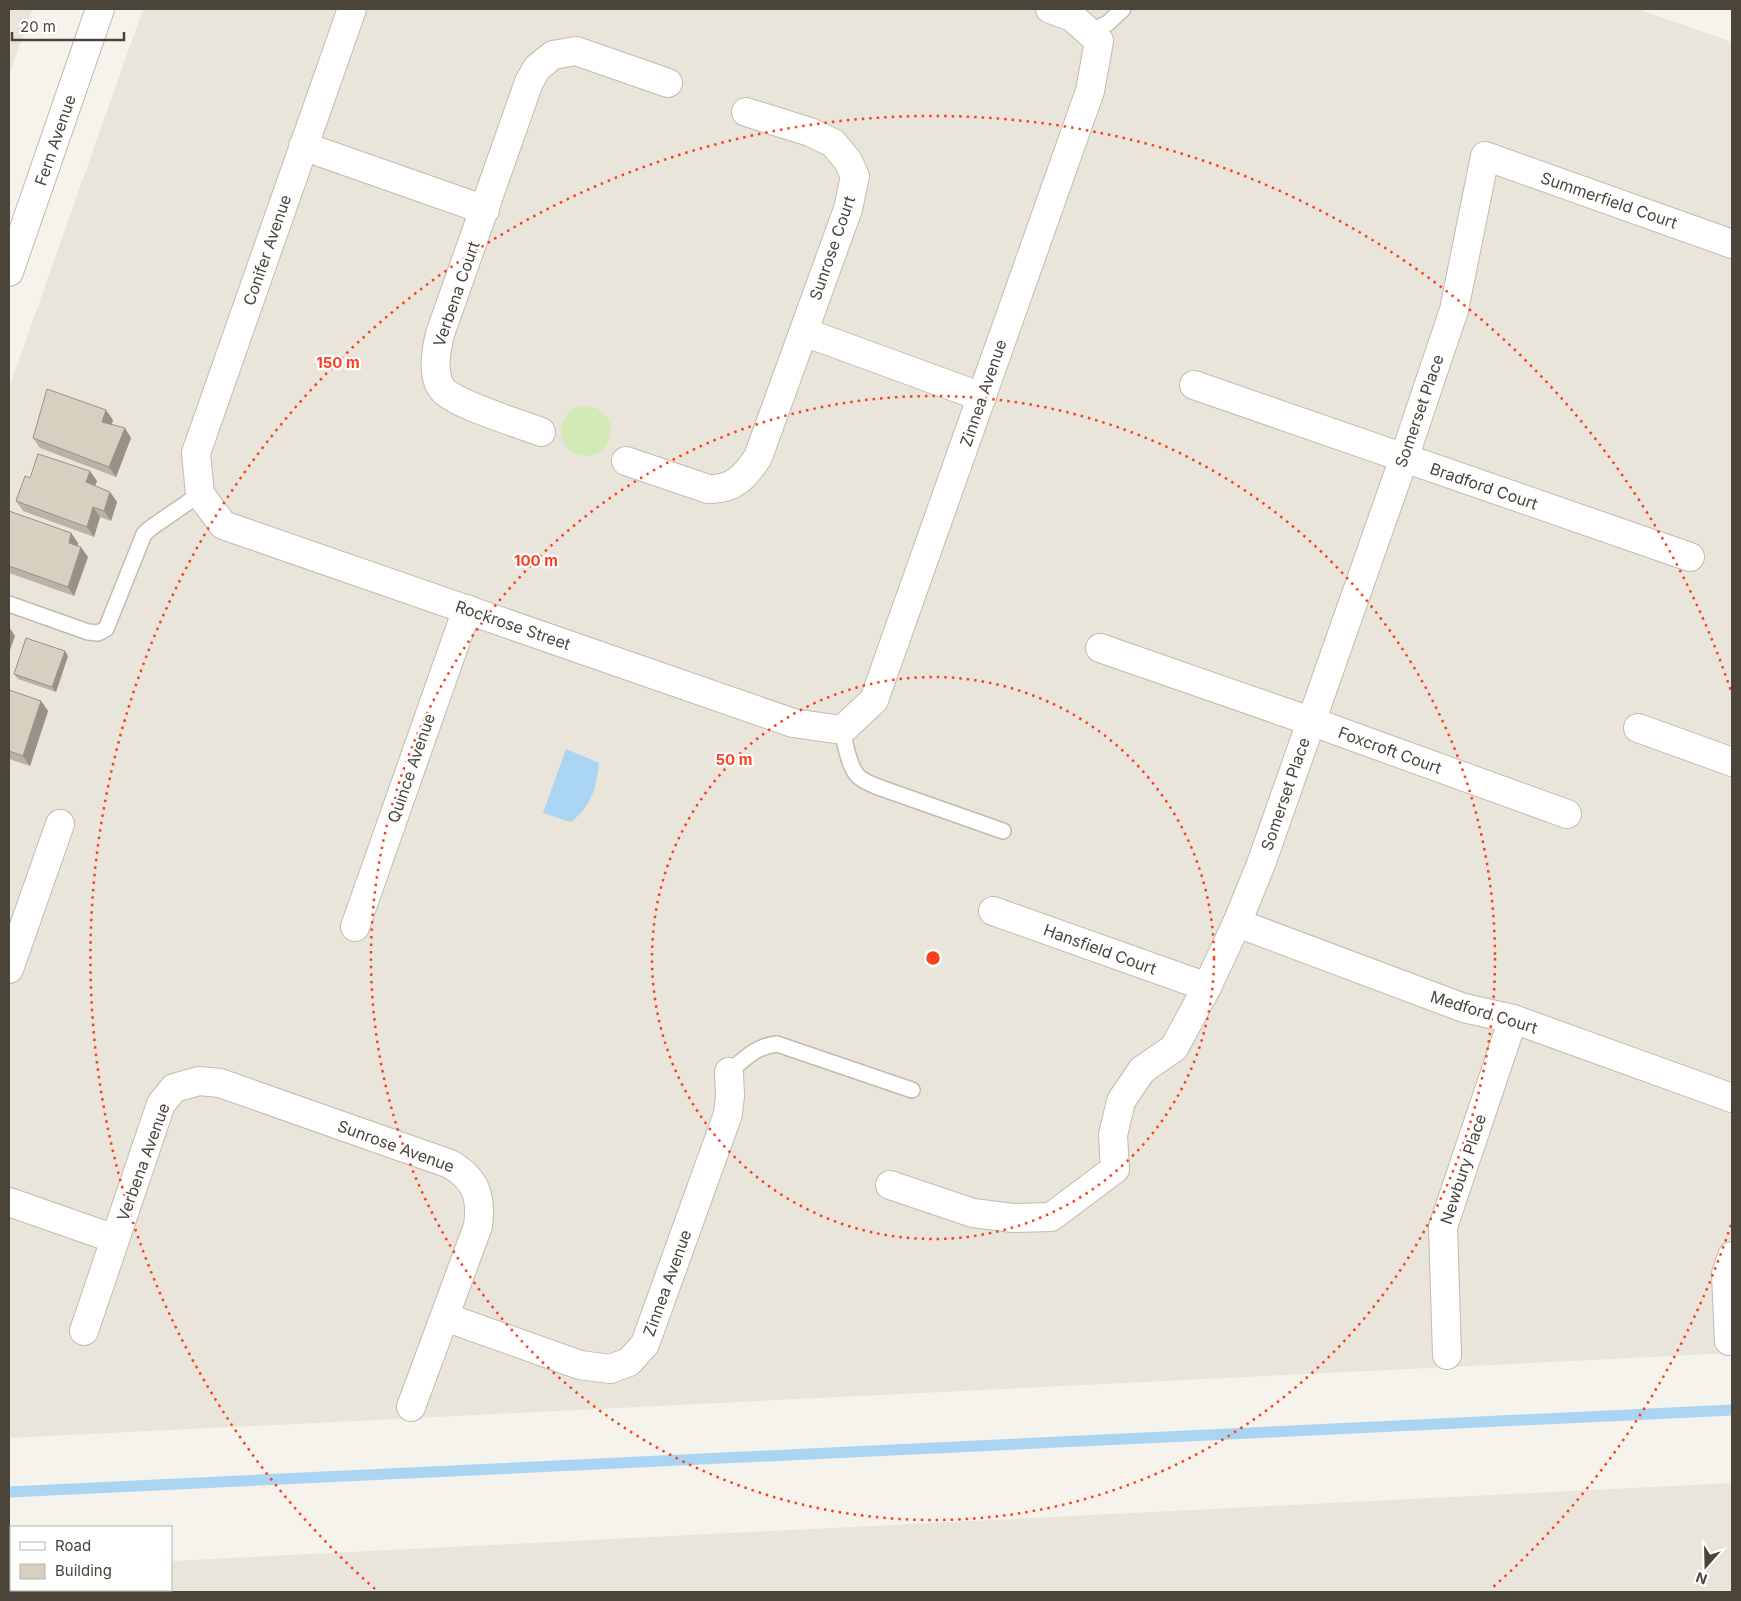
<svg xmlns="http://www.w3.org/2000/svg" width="1741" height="1601" font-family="Inter,sans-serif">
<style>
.residential{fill:#eae5da}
.green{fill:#d2eab5}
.water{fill:#a9d4f2}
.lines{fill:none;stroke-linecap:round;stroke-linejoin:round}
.stream{stroke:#a9d4f2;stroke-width:11}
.lane-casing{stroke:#c2bbae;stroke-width:18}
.street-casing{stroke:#c2bbae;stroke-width:30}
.lane{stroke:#fff;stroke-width:15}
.street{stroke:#fff;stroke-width:28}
.wall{fill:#bab2a6}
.shaded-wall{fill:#979187}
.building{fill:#d8cfc1;stroke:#979187}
.ring{fill:none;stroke:#fc3f1d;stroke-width:2.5;stroke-dasharray:2.5 5}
.labels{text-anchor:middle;stroke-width:4.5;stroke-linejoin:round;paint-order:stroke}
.street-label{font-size:16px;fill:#4b4439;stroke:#fff}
.centre{fill:#fc3f1d;stroke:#fff;stroke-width:2.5}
.ring-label{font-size:15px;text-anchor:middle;font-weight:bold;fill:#fc3f1d;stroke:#fff;stroke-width:4.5;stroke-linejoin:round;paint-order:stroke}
</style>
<rect width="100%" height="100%" fill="#f6f3ec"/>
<g class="residential">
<path d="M9,9H32L9,76Z"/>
<path d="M143,9H1638L1732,42V1353L9,1438V388Z"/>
<path d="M1732,1483V1592H9V1569H11V1590H171V1561Z"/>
</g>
<circle class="green" cx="586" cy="431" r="25"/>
<path class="water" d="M566,749L599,763C596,788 592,805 571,822L543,813Z"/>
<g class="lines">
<path class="stream" d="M9,1492L1732,1410"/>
<g class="lane-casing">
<g id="lane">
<path d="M1089,33L1108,23L1123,9"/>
<path d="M9,604L88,632L98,633L106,629L144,534L152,527L200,494"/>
<path d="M842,730C845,743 849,766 857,775C862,781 871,784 878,787L1003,831"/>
<path d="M729,1072C744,1059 756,1046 777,1044L912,1090"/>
</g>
</g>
<g class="street-casing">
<g id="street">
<path d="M352,9L196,453L200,494L223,525L793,723L842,730L874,700L1090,91L1099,41L1072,17L1050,9"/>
<path d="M303,146L485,210"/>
<path d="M9,272L100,9"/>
<path d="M804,332L982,397"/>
<path d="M1194,385L1690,557"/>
<path d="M541,432C518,423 460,406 444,391C431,378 436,350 440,334L529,82L537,68L553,55L576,51L668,83"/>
<path d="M626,461L708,489C733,490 745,477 758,457L848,209L855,176L848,161L833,143L810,132L746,112"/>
<path d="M1100,648L1310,721L1567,814"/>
<path d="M1638,728L1732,762"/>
<path d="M993,911L1207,987"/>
<path d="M1237,923L1464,1008L1513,1019L1732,1098"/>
<path d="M355,927L467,609"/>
<path d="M9,969L60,824"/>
<path d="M890,1185L973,1213L1013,1218L1051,1217L1115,1169L1113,1135L1121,1101L1142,1070L1174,1048L1207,987L1237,923L1261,864L1404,458L1454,310L1485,156L1732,244"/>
<path d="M9,1202L115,1239"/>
<path d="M445,1317L580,1365L610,1369L629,1362L645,1344L728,1114L730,1096L729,1072"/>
<path d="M84,1331L161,1104L174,1088L199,1081L220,1083L450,1164C476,1179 482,1197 478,1226L411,1407"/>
<path d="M1729,1341L1726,1274L1732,1256"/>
<path d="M1447,1355L1443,1227L1513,1019"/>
</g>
</g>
<use href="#lane" class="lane"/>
<use href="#street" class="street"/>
</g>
<g class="wall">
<path d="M113,420L112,424L131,438L116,477L40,448L33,438Z"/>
<path d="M97,481L95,486L110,492L117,502L111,521L100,517L94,537L23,511L16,501Z"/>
<path d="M9,511L71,533L78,543L77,546L88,557L74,596L9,573Z"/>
<path d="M68,656L56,692L18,679L14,674Z"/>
<path d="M9,690L41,701L48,711L30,766L9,759Z"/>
</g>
<g class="shaded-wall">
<path d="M106,410L113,420L109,431L102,422Z"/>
<path d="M125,428L131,438L116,477L109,467Z"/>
<path d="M90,471L97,481L92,492L86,482Z"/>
<path d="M110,492L117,502L111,521L104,511Z"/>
<path d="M93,507L100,517L94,537L87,527Z"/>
<path d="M71,533L78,543L76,553L69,543Z"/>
<path d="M81,547L88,557L74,596L68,587Z"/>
<path d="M9,627L15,636L9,653Z"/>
<path d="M65,651L68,656L56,692L52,687Z"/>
<path d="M41,701L48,711L30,766L23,756Z"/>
</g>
<g class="building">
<path d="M47,389L106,410L102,422L125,428L109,467L33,438Z"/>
<path d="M38,454L90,471L86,482L110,492L104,511L93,507L87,527L16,501L25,476L30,478Z"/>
<path d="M9,511L71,533L69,543L81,547L68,587L9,566Z"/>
<path d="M26,638L65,651L52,687L14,674Z"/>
<path d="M9,690L41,701L23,756L9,751Z"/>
</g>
<g class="ring">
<circle cx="933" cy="958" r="281"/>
<circle cx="933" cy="958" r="562"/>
<path d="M1731 1225A842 842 0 0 1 1491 1589M375 1589A842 842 0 1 1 1731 691"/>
</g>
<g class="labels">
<g class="street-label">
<text transform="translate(55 140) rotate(-71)" y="6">Fern Avenue</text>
<text transform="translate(1609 200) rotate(19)" y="6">Summerfield Court</text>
<text transform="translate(832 248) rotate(-71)" y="6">Sunrose Court</text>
<text transform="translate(267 250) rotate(-71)" y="6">Conifer Avenue</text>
<text transform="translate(456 294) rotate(-71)" y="6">Verbena Court</text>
<text transform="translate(983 393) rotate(-71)" y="6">Zinnea Avenue</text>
<text transform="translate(1419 411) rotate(-71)" y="6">Somerset Place</text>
<text transform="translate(1484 486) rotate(19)" y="6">Bradford Court</text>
<text transform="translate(513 625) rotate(19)" y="6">Rockrose Street</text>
<text transform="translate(1390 750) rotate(20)" y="6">Foxcroft Court</text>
<text transform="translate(411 768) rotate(-71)" y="6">Quince Avenue</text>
<text transform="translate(1285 794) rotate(-71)" y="6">Somerset Place</text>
<text transform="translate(1100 949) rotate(20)" y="6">Hansfield Court</text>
<text transform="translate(1484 1012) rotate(17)" y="6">Medford Court</text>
<text transform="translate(396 1146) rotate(20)" y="6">Sunrose Avenue</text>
<text transform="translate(143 1162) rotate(-70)" y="6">Verbena Avenue</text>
<text transform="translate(1463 1169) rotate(-72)" y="6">Newbury Place</text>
<text transform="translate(667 1283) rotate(-70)" y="6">Zinnea Avenue</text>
</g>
</g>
<circle cx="933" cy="958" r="8" class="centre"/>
<g class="ring-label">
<text x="338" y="368">150 m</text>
<text x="536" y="566">100 m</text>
<text x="734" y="765">50 m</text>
</g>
<rect width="1741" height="1601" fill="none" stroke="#4b4439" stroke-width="20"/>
<rect x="10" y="1526" width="162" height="65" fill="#ffffff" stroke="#b7b4b0"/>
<rect x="20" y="1542" width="25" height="8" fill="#ffffff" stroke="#b7b4b0"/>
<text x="55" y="1551" font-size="15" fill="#4b4439">Road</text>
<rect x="20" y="1564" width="25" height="15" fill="#d8cfc1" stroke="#b7b4b0"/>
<text x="55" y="1576" font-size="15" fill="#4b4439">Building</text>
<g transform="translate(1706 1566) rotate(200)" stroke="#ffffff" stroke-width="4" paint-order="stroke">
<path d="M0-4L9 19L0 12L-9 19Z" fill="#4b4439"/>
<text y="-8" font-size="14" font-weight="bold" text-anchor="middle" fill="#4b4439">N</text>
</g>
<path d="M12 32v8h112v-8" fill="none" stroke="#4b4439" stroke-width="2.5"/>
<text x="20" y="32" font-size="15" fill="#4b4439" stroke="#ffffff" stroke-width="4" paint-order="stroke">20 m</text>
</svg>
